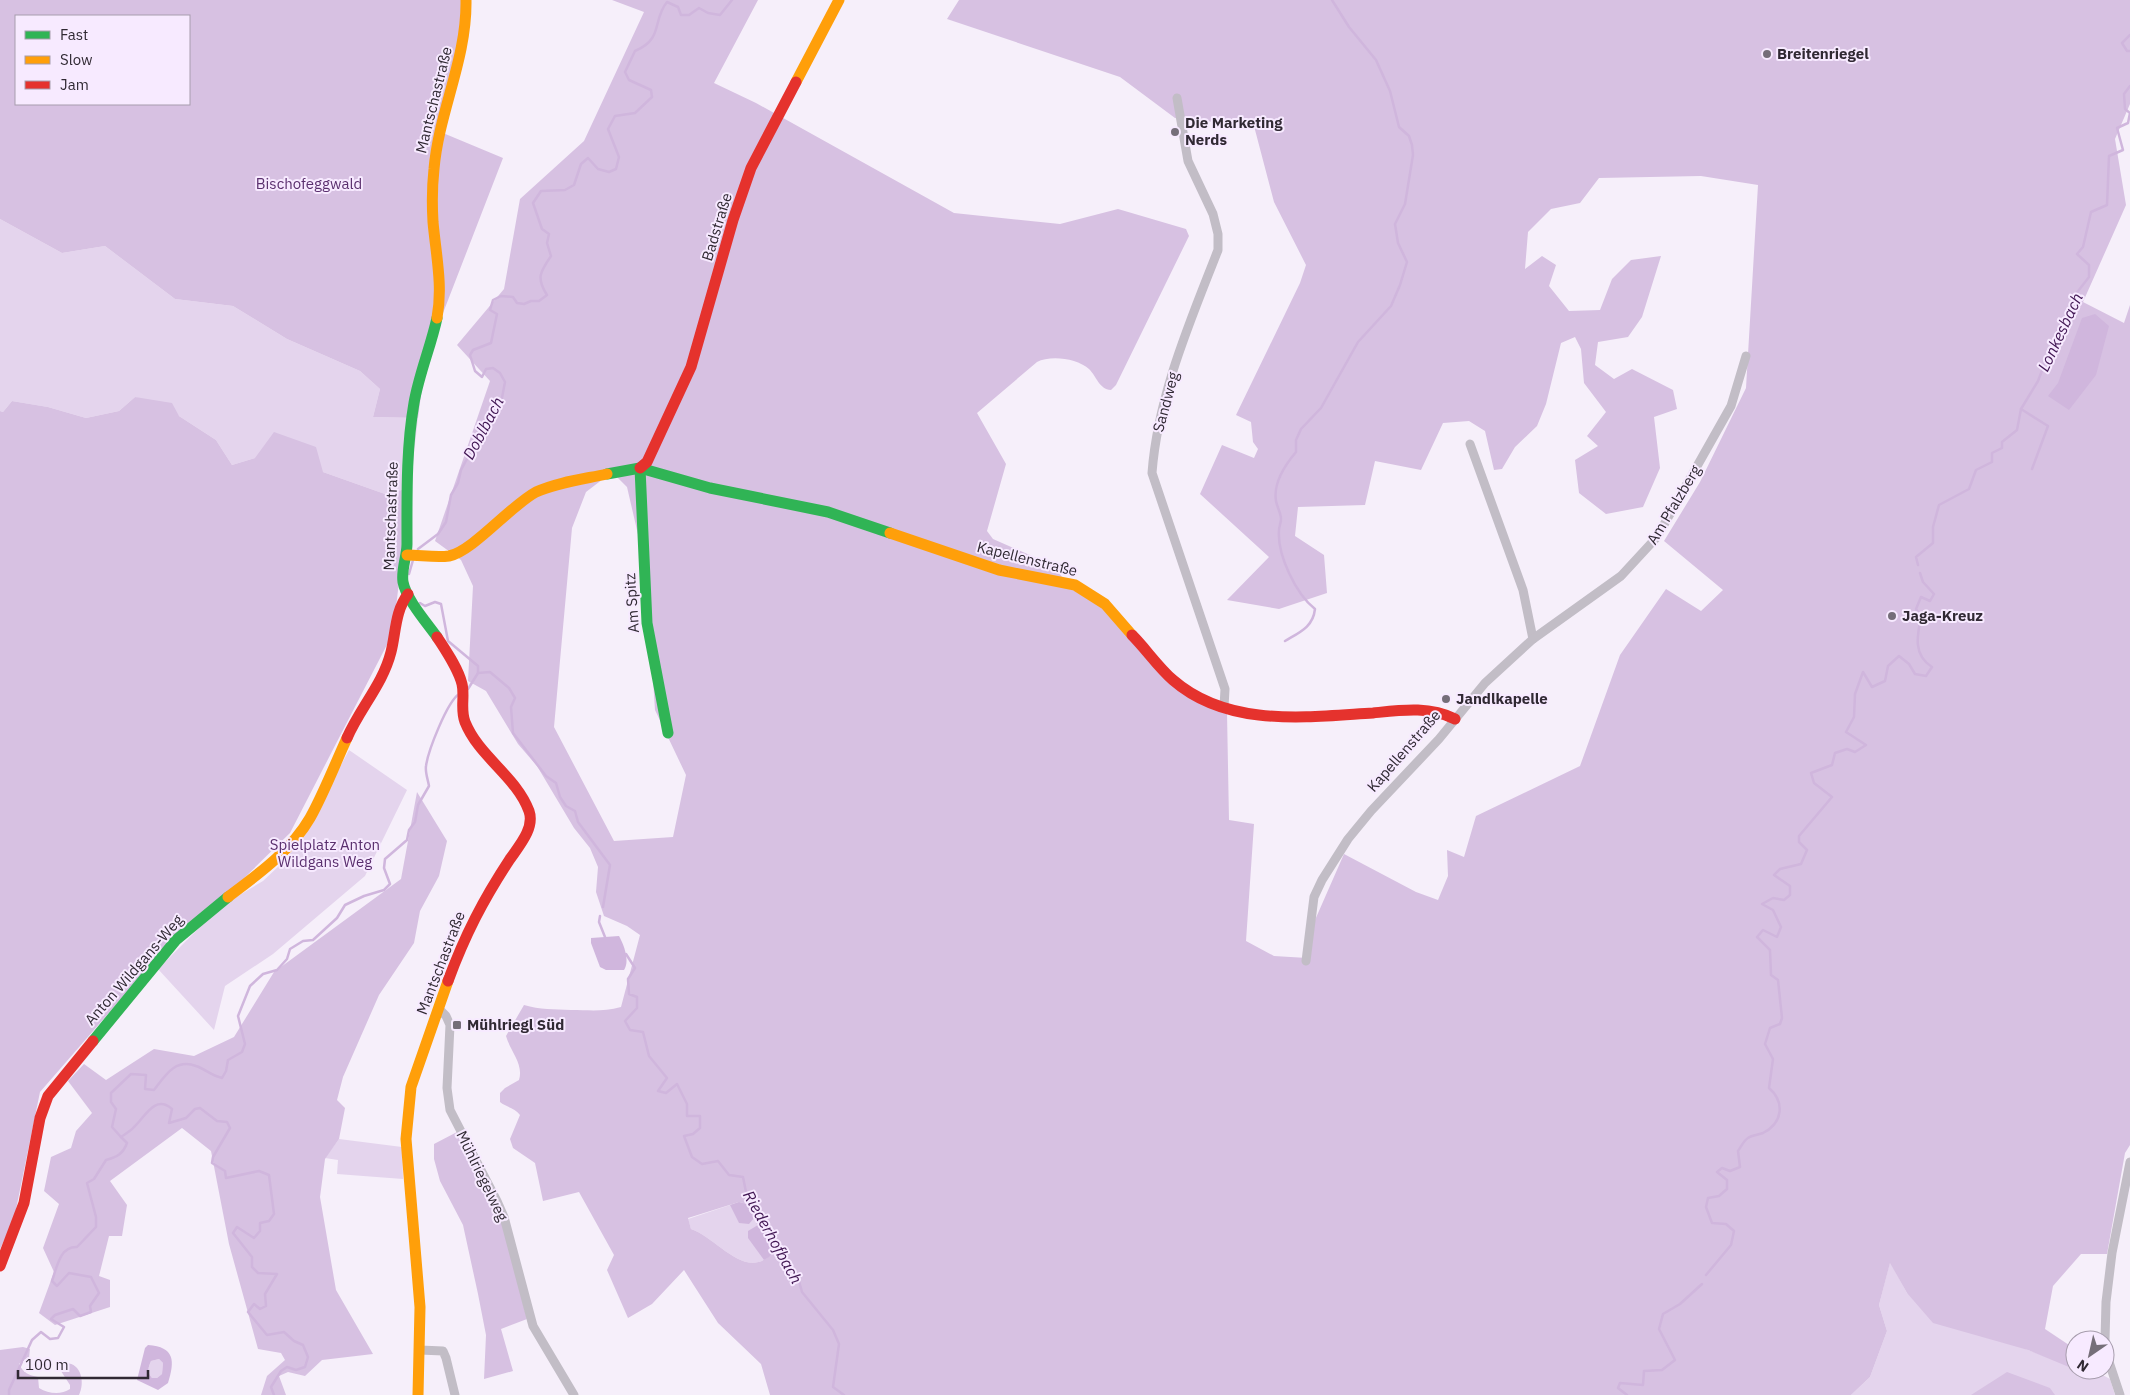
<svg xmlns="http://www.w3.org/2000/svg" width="2130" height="1395" font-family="'IBM Plex Sans',sans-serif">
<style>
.green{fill:#e4d4ed}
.forest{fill:#d7c1e2;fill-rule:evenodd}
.water{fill:#d0b6dd;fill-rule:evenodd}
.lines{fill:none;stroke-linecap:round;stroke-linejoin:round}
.stream{stroke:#d0b6dd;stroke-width:2.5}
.street{stroke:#c2bdc6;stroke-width:9}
.fast{stroke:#30b455;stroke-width:11}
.slow{stroke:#ff9f0a;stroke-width:11}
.jam{stroke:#e5322d;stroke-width:11}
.poi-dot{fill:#756e79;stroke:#f7eaff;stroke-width:2}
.labels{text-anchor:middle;stroke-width:4;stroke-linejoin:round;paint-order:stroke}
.poi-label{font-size:15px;font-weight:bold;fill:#302933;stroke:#f7eaff;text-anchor:start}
.street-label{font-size:15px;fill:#302933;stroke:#f7eaff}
.park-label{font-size:15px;fill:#5a2f6e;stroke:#f7eaff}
.water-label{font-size:16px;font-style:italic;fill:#411653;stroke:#f7eaff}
</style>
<rect width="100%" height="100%" fill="#f6effa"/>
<g class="green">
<path d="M0,219L62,253L105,246L175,299L233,306L287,339L360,371L380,389L373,417L418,418L410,488L385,494L323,472L255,458L232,465L216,440L179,416L135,397L119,411L86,418L48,407L12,401L3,412L0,411Z"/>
<path d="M349,750L407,790L365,876L273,954L225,986L214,1030L158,969L221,906L263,881L281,864L302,839Z"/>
<path d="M339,1139L402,1147L403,1179L337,1174L338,1160L325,1158Z"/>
<path d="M739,1202L747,1204L757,1225L775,1249C749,1286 718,1238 691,1229L688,1219Z"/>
<path d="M1890,1262L1907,1293L2028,1350L2075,1368V1370L2099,1373L2110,1379L2115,1395H1851L1870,1377L1887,1331L1879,1305Z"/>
<path d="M159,1359L163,1363L162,1374L157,1378H152C147,1372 148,1368 151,1361Z"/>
</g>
<g class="forest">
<path d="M0,0H467L443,133L503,158L426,357L418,418L373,417L380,389L360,371L287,339L233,306L175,299L105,246L62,253L0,219ZM16,16H189V104H16Z"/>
<path d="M612,0H758L714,83L756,103L954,213L1060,224L1118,209L1186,229L1189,236L1116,385L1111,390C1099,389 1097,377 1089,369C1077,358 1050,355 1037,362L977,413L1006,464L987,531L993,539L1055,566L1065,582L1100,606L1172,685L1227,713L1229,820L1254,824L1246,941L1274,956L1307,958L1315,920L1344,854L1416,892L1438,900L1448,876L1447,850L1464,857L1476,816L1580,766L1620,655L1666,589L1701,611L1723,590L1664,541L1700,482L1746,388L1758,185L1701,176L1599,178L1580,203L1551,209L1528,232L1525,269L1542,256L1556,265L1549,286L1569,311L1600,310L1612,279L1631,260L1661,256L1642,317L1628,337L1598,342L1595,365L1614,379L1632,369L1673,390L1677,409L1654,417L1660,468L1643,507L1606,514L1579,493L1575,460L1598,446L1587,436L1606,412L1584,383L1581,349L1575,337L1561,343L1546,404L1537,426L1515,447L1502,469L1494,470L1485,431L1469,421L1443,423L1421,470L1375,461L1365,505L1298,507L1295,536L1324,555L1327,593L1279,609L1227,600L1269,557L1200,494L1222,445L1254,458L1258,449L1253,442L1251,422L1236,415L1300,283L1306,265L1274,202L1254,126L1175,118L1120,77L947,19L959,0H2130V104L2115,139L2126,205L2083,302L2124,323L2130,305V1145L2125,1153L2107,1254H2081L2053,1286L2045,1329L2072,1347L2069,1367L2028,1350L1933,1323L1907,1293L1890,1263L1879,1305L1887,1331L1870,1377L1851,1395H770L761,1364L718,1323L684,1270L652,1304L628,1318L607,1270L614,1255L579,1192L543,1201L535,1163L513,1148L510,1139L520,1115C515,1108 506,1107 500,1102V1093L505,1088L519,1080C524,1064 510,1051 506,1036L524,1005C540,1010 554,1009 571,1010C589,1010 603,1012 621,1007L640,935L627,926L604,916L596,892L598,867L590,848L574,828L537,766L518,744L486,691L468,681L473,586L461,560L435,541L490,381L457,345L504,289L520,199L584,141L644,12ZM617,477L627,487L646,569L655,710L686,775L673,837L614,841L554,727L572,528L586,492L603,479ZM739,1202L747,1204L757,1225L775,1249C749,1286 718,1238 691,1229L688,1218Z"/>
<path d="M135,397L172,403L179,416L216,440L232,465L255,458L274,432L316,447L323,472L385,494L410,488L393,633L290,833L120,1000L40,1092L14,1219L0,1249V411L3,412L12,401L48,407L86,418L119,411Z"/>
<path d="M417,792L447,841L439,876L420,911L414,943L379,995L343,1077L337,1100L345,1108L339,1139L325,1159L320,1197L336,1290L373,1354L322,1360L305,1376L288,1372L279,1376L286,1395H261L267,1376L285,1360L281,1353L258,1349L229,1244L211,1151L182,1128L110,1181L127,1205L122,1236H109L99,1276L110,1280V1307L55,1325L39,1313L54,1272L43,1248L59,1204L44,1191L51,1157L71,1148L76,1131L92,1113L68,1081L84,1064L106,1080L154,1049L194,1056L234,1037L274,972L401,879Z"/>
<path d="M457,1132L501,1218L527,1319L501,1329L513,1371L484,1379L486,1335L478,1294L463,1225L440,1181L434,1159V1144Z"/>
<path d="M23,1347L30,1349L29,1358L23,1360L19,1364C23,1373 29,1375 38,1377L39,1388C49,1394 61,1395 70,1389V1385L59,1368L61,1364C80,1359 86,1381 79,1395H0V1350Z"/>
<path d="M2007,1372L2050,1388L2055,1395H1971Z"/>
</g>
<g class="water">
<path d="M2095,314L2109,326L2096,375L2069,410L2048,396L2058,383L2082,318Z"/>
<path d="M619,936C624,945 630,961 624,970H606L600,967L591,943V938Z"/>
<path d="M739,1202L747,1204L754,1218L749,1224L739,1223L730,1205Z"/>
<path d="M758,1225L775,1249L769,1257L764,1260L748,1238V1231Z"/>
<path d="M148,1345C175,1347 175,1361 168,1383L158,1390L137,1380L145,1348ZM159,1359L163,1363L162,1374L157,1378H152C147,1372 148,1368 151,1361Z"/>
</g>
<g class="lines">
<g class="stream">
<path d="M2130,35L2122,43L2127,51H2130"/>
<path d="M2021,409L2048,426L2032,469"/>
<path d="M418,549L438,534L446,522L451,495L458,483L461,470L490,416L501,403L505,382L500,373L493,368L486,369L482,377L475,371L470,355L473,350L491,343L497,314L490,310L493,300L501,296L513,297L517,303L524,304L531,301H539L547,295C536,278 540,272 551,256L547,243L549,234L542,229L533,203L541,191L565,190L574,185L581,164L588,158L598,169L609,172L616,169L619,157L608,129L615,116L635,113L652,97L651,90L629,80L625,72L635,51C664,39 652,20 667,2L678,7L681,15H689L699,8L708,13L720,15L732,0"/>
<path d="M1918,565L1916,557L1933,543V527L1939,505L1969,489L1976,470L1992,462V453L2002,448V442L2017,430L2021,409L2038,381L2060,324L2075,305V295L2089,277V265L2077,254L2083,247L2091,212L2107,205L2109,156L2123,150L2117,128L2128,123L2130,113L2125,109L2124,94L2130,86"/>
<path d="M409,574L413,560"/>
<path d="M420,603L425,606L435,602L441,604L448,641L478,666V673L468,689"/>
<path d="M1285,641C1300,632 1313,627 1315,609C1296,594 1277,555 1279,530C1279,527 1281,523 1281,519C1281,513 1277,507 1276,501C1273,483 1285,465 1296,452V440L1301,429L1321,408L1358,342L1391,306L1400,285L1407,262L1398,243L1395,224L1405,204L1413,155L1412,145L1409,136L1399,127L1390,91L1376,60L1349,27L1332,0"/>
<path d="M478,673L490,672L509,688L515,698L511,707L513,733L546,776L556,783L560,797L566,806L575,811L578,822L610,865L603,907"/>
<path d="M600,916L599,922L605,937"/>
<path d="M626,954L635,968L628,979L629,994L637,997V1008L625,1021L630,1030L643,1032L649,1056L667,1078L658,1091L666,1093L677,1084L687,1104V1116H700V1128L693,1134L684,1136L692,1157L702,1164L718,1161L729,1175L743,1177L746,1192L756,1206L799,1281L802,1292L833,1330L839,1344L833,1387L844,1395"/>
<path d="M1706,1275L1731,1245L1734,1231L1726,1224L1712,1223L1706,1207L1708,1198L1719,1196L1727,1189V1180L1717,1172L1722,1168L1730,1171L1740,1167L1738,1151C1741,1147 1744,1140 1748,1138C1752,1135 1758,1135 1763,1133C1783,1123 1785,1102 1769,1088L1773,1059L1765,1044L1770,1028L1780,1024L1782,1018L1778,980L1771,975L1770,950L1757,937L1763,930L1777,937L1781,927L1773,910L1762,904L1773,898L1784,900L1790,895V886L1774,875L1780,869L1801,864L1807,850L1799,842V836L1832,797L1814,783L1811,773L1832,765L1835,753L1847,749L1855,752L1866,745L1846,732L1854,717L1855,694L1863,672L1872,687L1885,681L1888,666L1899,656L1909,664L1915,674L1926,676L1932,667C1913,655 1917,636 1921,617L1916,609L1921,597L1930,601L1934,594L1923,582L1920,573"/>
<path d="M9,1395V1390L32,1340L41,1332L50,1339L58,1338L64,1327L51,1319L55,1315L73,1309L80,1316L91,1312L90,1306L99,1293L91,1277L69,1273L57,1286L52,1281C57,1267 60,1246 77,1247L96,1227V1217L87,1183L94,1179L106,1160C117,1157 123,1154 127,1143L121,1137"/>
<path d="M274,1395L271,1387L281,1371L287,1367L296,1370L305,1367L308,1357L303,1345L294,1341L284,1332L267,1335L248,1312L254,1304L260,1309L266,1306L265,1294L277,1274L258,1273L252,1267V1257L233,1233L237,1227L254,1238L260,1231V1223L269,1221L274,1214L269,1175L259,1171L226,1178L225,1171L212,1163L213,1157L230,1128L227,1122L217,1121L200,1108L195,1109L186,1118L169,1123L172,1109C155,1094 145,1117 134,1127C131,1131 125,1134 121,1137L112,1127L116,1109L111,1102V1093L131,1074L146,1075L145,1089L154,1090C165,1076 175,1058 196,1066C205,1069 212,1076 222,1078L226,1071L228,1060L242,1052L245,1044L238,1016L250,986L263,974L277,970L287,959L290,949L303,941L313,940L337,918L345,905L364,896L384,890L390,884L384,868L385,859L407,840L409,830L415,822L418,805L429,786C428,780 425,772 426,766C428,751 447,702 459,694"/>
<path d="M1627,1395L1618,1388L1620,1383L1643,1385L1644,1371L1662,1370L1675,1360L1659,1329L1663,1314L1680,1304L1702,1284"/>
</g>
<g class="street">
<path d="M1177,98L1188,161L1213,214L1218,234V250C1190,322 1158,395 1152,473L1225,689L1224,707"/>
<path d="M1470,444L1523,590L1533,639"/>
<path d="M1306,961L1314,897L1322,880L1348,839L1371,811L1439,739L1485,683L1533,639L1621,576L1657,537L1731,406L1746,356"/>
<path d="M439,1009L446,1016L450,1025L447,1088L450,1110L497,1201L504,1217L533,1326L574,1395"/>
<path d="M2105,1340L2106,1302L2112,1253L2130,1162"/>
<path d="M2105,1342L2108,1359L2120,1395"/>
<path d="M420,1350L443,1351L446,1358L455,1395"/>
</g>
<g class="fast">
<path d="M640,468L647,623L668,733"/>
<path d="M607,474L640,468L710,488L828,512L890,533"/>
<path d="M437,637C427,623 406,599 403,582C401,570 407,556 407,544C407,497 406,449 414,403C419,374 431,346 437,318"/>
<path d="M93,1041L176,940L228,897"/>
</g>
<g class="slow">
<path d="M796,82L839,0"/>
<path d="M437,318C443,286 436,255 433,222C432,205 432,187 434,169C439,111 467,59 466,0"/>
<path d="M890,533L999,570L1075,585L1105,604L1132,635"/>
<path d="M407,555C420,555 436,558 449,556C473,551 510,506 536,492C558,482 584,479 607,474"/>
<path d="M228,897C257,875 291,851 310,818C324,793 335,764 347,738"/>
<path d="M418,1395L420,1307L406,1139L411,1087L448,981"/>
</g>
<g class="jam">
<path d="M640,468L647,462L691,367L733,220L751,168L796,82"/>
<path d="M1132,635C1146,649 1158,667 1173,680C1228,728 1307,717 1373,713C1402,710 1429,706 1455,719"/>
<path d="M437,637C446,651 458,668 462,684C465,696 460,709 465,722C479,757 516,776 529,811C535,828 519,846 510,859C483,900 465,935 448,981"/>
<path d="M347,738C360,708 383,684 391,652C396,632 395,611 408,594"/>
<path d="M0,1266L24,1203L40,1118L48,1096L93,1041"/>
</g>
</g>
<g class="poi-dot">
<circle cx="1767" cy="54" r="5"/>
<circle cx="1175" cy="132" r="5"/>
<circle cx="1892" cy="616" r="5"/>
<circle cx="1446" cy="699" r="5"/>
<rect x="452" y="1020" width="10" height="10" rx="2.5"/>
</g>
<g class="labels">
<g class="poi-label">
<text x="1777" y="59">Breitenriegel</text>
<text x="1185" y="128">Die Marketing<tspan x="1185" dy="17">Nerds</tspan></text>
<text x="1902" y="621">Jaga-Kreuz</text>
<text x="1456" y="704">Jandlkapelle</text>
<text x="467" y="1030">Mühlriegl Süd</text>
</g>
<g class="street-label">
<text transform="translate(434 100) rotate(-76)" y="5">Mantschastraße</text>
<text transform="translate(717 227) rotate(-73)" y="5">Badstraße</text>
<text transform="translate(1166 402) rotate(-75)" y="5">Sandweg</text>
<text transform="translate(1674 505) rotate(-59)" y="5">Am Pfalzberg</text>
<text transform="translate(391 516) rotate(-88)" y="5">Mantschastraße</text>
<text transform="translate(1027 559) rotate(14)" y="5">Kapellenstraße</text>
<text transform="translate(632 603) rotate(-94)" y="5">Am Spitz</text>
<text transform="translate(1404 751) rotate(-49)" y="5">Kapellenstraße</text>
<text transform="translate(441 963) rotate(-69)" y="5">Mantschastraße</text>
<text transform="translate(134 970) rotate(-49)" y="5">Anton Wildgans-Weg</text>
<text transform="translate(482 1176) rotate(64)" y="5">Mühlriegelweg</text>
</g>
<g class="park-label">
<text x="309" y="189">Bischofeggwald</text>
<text x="325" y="850">Spielplatz Anton<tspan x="325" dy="17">Wildgans Weg</tspan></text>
</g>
<g class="water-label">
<text transform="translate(2060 332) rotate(-65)" y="6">Lonkesbach</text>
<text transform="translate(483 428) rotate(-62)" y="6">Doblbach</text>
<text transform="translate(773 1237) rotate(61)" y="6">Riederhofbach</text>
</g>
</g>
<rect x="15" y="15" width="175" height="90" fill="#f7eaff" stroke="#a79dad"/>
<rect x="25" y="31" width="25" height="8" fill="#30b455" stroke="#a79dad"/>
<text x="60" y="40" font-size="15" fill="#302933">Fast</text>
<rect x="25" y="56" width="25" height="8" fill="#ff9f0a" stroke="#a79dad"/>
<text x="60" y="65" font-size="15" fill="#302933">Slow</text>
<rect x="25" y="81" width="25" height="8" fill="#e5322d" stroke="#a79dad"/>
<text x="60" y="90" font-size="15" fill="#302933">Jam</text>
<g transform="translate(2090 1355) rotate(214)"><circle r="24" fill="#f7eaff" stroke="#a79dad"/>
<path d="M0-4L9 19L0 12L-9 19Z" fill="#756e79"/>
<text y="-8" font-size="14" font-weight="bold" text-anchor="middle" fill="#302933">N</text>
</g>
<path d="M18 1370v8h130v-8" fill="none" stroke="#302933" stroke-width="2.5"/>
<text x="25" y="1370" font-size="15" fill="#302933" stroke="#f7eaff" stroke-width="4" paint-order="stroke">100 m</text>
</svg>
